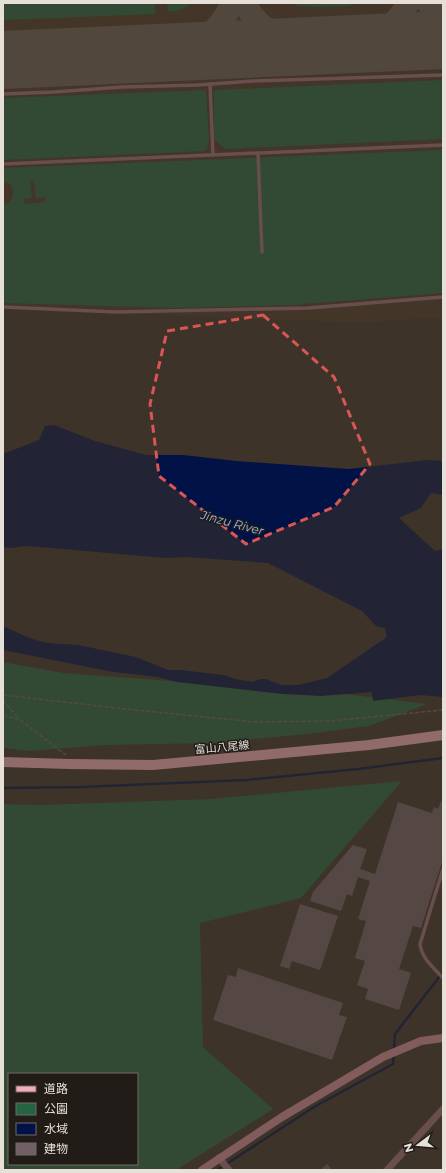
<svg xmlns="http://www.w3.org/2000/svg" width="446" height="1173" font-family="Montserrat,'Noto Sans JP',sans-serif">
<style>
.built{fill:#493928}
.green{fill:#256443;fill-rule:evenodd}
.water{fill:#001246}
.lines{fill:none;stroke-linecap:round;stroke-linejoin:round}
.stream{stroke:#001246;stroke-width:2.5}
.taxiway{stroke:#6a6056;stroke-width:23}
.runway{stroke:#6a6056;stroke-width:58}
.building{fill:#715f67}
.path{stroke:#71675d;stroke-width:1.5;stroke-dasharray:4 2;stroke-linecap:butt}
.lane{stroke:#9b6f78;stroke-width:3.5}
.street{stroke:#9b6f78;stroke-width:7}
.secondary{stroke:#d48f9c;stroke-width:8}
.primary{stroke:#f5adbb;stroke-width:10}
.marked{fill:none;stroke:#da5654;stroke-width:3;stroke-dasharray:8 5;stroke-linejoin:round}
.labels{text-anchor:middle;stroke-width:3;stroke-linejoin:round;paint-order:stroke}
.street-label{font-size:11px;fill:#e7e0d8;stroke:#211c17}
.water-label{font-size:12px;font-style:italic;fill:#9dbffb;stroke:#211c17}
</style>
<rect width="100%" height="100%" fill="#3e3328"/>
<path class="built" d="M3,3H443V317L361,323L3,308Z"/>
<g class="green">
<path d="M3,3H155V14L3,20Z"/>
<path d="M167,3H192C183,10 179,11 168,11Z"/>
<path d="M291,3H359L347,6L313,7L299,6Z"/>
<path d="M443,80V139L225,149L214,139V90Z"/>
<path d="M206,90L209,140L207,148L204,151L3,160V98Z"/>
<path d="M443,150V293L291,305L174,308L3,303V205C12,202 16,194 11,185L3,181V168ZM30,181H34L36,198L45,197V202L24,204V199L32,198Z"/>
<path d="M3,662L63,673L345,694L427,704L369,726L307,734L212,743L106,745L28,751L3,748Z"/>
<path d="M402,781L301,898L200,923L203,1047L273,1109L176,1170H3V804L41,805L211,799ZM9,1074H137V1164H9Z"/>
</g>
<path class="water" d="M54,425L95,441L146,455H183L236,461L349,469L428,460L443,461V495L431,493L421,508L399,518L435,551L443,549V697L420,695L373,701L372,692L321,696L283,694L177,682L158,677L113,672L3,650V626C10,629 16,632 23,635C35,641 50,644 63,644C68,644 72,645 78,645L136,657L168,670H180L224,675L235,679L252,682L261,679H266L281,685H298L327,678L387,637L385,628L376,626L362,611L268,563L186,557L165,558L51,548L27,546L10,548L3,547V454L39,440L45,426Z"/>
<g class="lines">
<g class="stream">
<path d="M3,788L81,787L247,780L358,769L443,758"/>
<path d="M217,1170L314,1107L393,1064L395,1034L443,972"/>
</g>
<g class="taxiway">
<path d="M244,3C259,29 278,39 306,46"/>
<path d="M428,3L436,14L443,20"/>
<path d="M342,45C352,43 363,41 373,37C388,32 401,17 408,3"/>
<path d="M166,53C198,45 218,35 232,3"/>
</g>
<path class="runway" d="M3,60L443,40"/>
</g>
<g class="building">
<path d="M441,801H443V844L442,848H443V859L421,928L413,926L399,969L411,973L399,1010L365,999L368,989L357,985L365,961L355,958L366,921L358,919L370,881L358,877L352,896L347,894L341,911L310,901L313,892L353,845L367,849L360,869L375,874L398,802L432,813L434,807L438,809Z"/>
<path d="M300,904L338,916L320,970L292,961L289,969L280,966Z"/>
<path d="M238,968L343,1003L339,1015L347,1017L332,1060L213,1020L228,975L236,977Z"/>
<path d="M327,1164L332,1170H320Z"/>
</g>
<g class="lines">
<g class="path">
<path d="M3,695L126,709L255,722L329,721L443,710"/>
<path d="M3,700L18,718"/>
<path d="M3,716L19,719L66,755"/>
</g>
<g class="lane">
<path d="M210,84L213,155"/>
<path d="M3,94L54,92L122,87L198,85L253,81L443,75"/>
<path d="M258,153L262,252"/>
<path d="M3,164L443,145"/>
<path d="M3,307L116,312L308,308L443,297"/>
<path d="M443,869L420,944C422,959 433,967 443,978"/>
</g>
<g class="street">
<path d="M219,1158L229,1170"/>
<path d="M387,1170L443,1109"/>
</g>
<path class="secondary" d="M202,1170L282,1117L383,1057L421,1041L443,1038"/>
<path class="primary" d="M3,762L69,764L153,765L369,745L443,735"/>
</g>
<path d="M0 0H446V1173H0ZM263,315L334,377L370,464L334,507L246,544L159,476L150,404L167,331Z" fill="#3e3328" fill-opacity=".55" fill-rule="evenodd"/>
<path class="marked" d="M263,315L334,377L370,464L334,507L246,544L159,476L150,404L167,331Z"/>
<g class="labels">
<g class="street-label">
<text transform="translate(222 747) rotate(-5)" y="4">富山八尾線</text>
</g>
<g class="water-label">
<text transform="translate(232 523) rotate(15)" y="4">Jinzu River</text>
</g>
</g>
<rect width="446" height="1173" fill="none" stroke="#e7e0d8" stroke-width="8"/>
<rect x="8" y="1073" width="130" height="92" fill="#211c17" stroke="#706a64"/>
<rect x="16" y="1086" width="20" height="6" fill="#f5adbb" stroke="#706a64"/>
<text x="44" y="1093" font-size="12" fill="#e7e0d8">道路</text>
<rect x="16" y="1103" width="20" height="12" fill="#256443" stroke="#706a64"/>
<text x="44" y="1113" font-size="12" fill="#e7e0d8">公園</text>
<rect x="16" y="1123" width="20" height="12" fill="#001246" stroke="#706a64"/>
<text x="44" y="1133" font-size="12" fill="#e7e0d8">水域</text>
<rect x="16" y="1143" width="20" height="12" fill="#715f67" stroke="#706a64"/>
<text x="44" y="1153" font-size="12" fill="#e7e0d8">建物</text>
<g transform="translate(418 1145) rotate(254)" stroke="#211c17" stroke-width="3" paint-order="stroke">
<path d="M0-3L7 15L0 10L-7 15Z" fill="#e7e0d8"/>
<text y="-6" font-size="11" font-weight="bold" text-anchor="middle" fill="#e7e0d8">N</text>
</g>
</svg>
